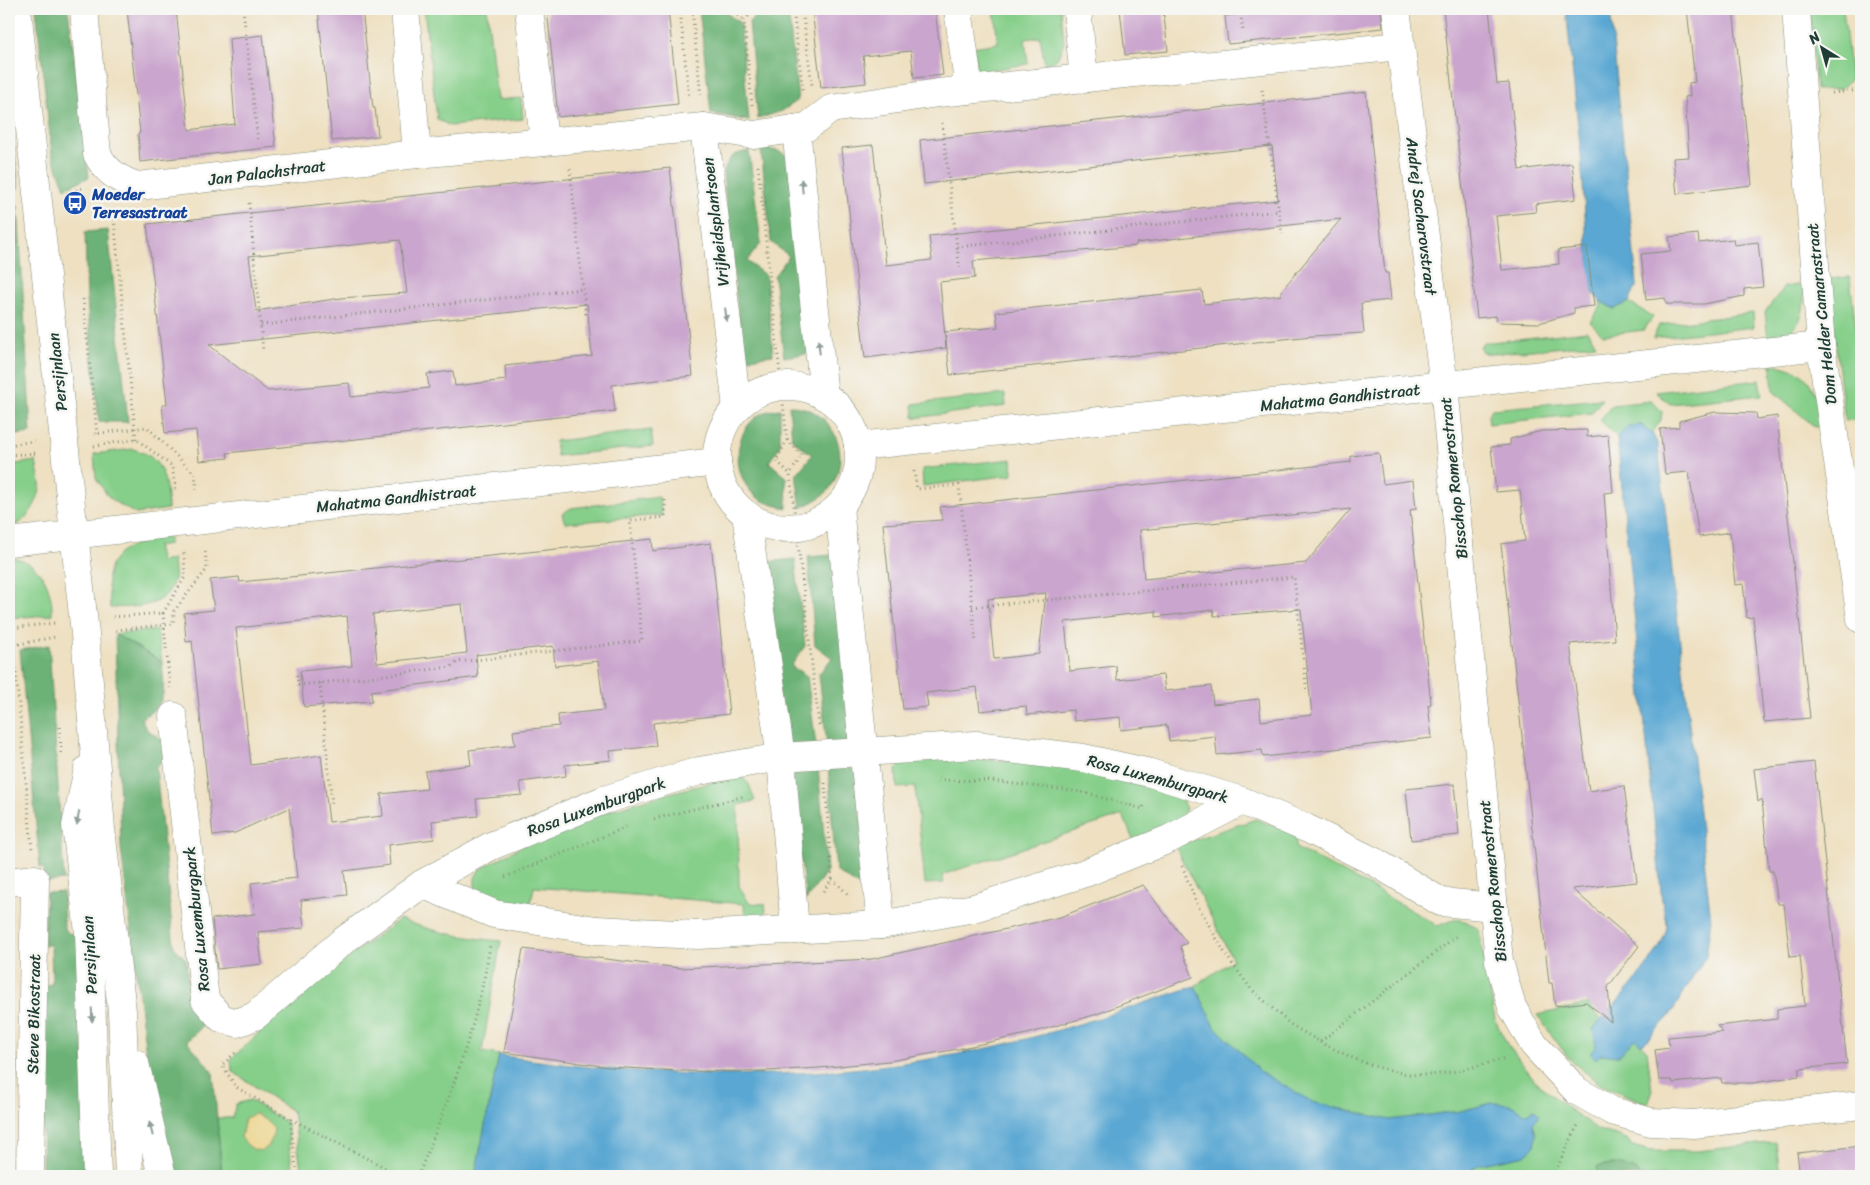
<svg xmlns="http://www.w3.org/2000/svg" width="1870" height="1185" font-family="Sriracha,sans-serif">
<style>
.green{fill:#86cf8a;stroke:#52865f;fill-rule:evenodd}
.forest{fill:#6cb276;stroke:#467855}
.sand{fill:#eeda9e;stroke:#868c69}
.water{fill:#5aa7d3;stroke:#3c7284}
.building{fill:#caa5ce;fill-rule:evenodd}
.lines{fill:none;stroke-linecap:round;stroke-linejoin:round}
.minor-casing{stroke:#868e7a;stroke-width:29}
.path{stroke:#868e7a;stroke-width:3;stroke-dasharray:1 4;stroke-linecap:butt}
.minor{stroke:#fff;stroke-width:28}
.oneway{fill:#8f9e9a}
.labels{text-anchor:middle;stroke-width:5;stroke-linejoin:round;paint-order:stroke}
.street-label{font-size:16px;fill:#1f3d34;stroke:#f6f6f2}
.transit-label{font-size:16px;font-weight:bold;fill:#164399;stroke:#f6f6f2;text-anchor:start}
</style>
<rect width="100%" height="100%" fill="#f6f6f2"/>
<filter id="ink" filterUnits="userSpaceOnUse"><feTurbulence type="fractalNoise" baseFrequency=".02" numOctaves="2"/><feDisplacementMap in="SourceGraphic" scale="10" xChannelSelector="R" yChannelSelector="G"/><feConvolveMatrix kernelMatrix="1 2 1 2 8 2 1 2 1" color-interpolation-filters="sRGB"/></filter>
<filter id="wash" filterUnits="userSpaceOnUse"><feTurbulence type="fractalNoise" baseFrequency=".0096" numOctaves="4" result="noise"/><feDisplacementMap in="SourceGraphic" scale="20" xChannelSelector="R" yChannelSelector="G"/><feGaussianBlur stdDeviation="1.12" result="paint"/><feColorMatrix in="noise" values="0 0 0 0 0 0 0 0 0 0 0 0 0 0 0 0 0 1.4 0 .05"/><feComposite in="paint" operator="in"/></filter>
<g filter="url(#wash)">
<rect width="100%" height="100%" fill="#eee0c1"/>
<g class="green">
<path d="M424,9H487L497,100L521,98L523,119L450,126L437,119Z"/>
<path d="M994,9H1061L1064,43L1057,59L1045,65L1040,37L1025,39L1028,64L977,72L973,47L998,43Z"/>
<path d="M1810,9H1843L1851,79L1841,89L1816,90Z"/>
<path d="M1850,277L1861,373V419L1845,421L1828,279Z"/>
<path d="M1804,284C1805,315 1802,334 1768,339L1765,312L1784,287Z"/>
<path d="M1600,301L1614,309L1629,302L1653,317L1644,330L1603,335L1590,322L1601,306Z"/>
<path d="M1753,313L1754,327L1653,338L1659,325Z"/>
<path d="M1587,331L1596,344L1489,354L1482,352L1480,347L1483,343Z"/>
<path d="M1771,364C1813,370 1816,389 1820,426L1815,427L1773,391Z"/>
<path d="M1759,380L1762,395L1670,404L1656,392Z"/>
<path d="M1005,394L1006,406L914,418L913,404Z"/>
<path d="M1602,399L1592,413L1489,424L1488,415L1492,409Z"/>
<path d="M1651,401L1662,411L1661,420L1652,433L1641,425L1628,426L1617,437L1600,420L1612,405Z"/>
<path d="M651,430L653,446L557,456L555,441Z"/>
<path d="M133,449C165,457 166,482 168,509L136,514L115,502L107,495L96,478L94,454Z"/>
<path d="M1012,459L1013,475L923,486L922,469Z"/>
<path d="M36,461C37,470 41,481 40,489C37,505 25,524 9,528V465Z"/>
<path d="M659,497L662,515L565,523L562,514L571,508Z"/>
<path d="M169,537V544L157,546L161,562L173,559C173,565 175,574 174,579C166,610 135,606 110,608C110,598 107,586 108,576C112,546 144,540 169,537Z"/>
<path d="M9,557C39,560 53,585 52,615L9,618Z"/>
<path d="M157,630L162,662L115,634Z"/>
<path d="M927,758L1055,762L1178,792L1186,809L1181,819L1135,845L1123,815L942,875L944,883L925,884L915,787L897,788L896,769L905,760Z"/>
<path d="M741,776L749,784L755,801L738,805L739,886L749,903L765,904L766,911L756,924L745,925L744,904L534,887L530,906L482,895L475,887V878L479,870C499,859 519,847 540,837C604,809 673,791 741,776Z"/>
<path d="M1256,819L1296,835V848L1369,886L1438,926C1458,917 1462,917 1479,930L1495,1020L1507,1044L1537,1083L1565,1106L1597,1129L1627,1139L1632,1146L1651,1151H1698L1776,1142L1780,1176H1640L1635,1170L1610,1164L1597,1167L1600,1176H1463L1477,1165L1525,1155L1536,1134L1533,1123L1539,1116L1534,1109L1527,1114L1509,1104L1492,1103L1461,1111L1390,1120L1311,1102L1261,1072L1215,1027L1195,986L1233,960L1175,846Z"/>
<path d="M400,919C432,932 466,938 501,941L482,1052L499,1055L475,1176H328L329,1174L302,1176L293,1112L232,1071L231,1059L312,984Z"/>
<path d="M1588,1004L1601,1020L1594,1029L1596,1046L1601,1054L1619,1056L1635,1038L1647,1051L1652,1092L1648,1104L1601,1085L1570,1060L1537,1015Z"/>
<path d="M250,1100L287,1123L293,1176H222L217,1118H232L236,1104ZM245,1118L267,1121L241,1137Z"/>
</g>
<g class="forest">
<path d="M36,9H68L89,177L65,188L52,155Z"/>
<path d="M699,9H721L740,23L749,121L711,113Z"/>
<path d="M761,9H788L798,100L782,111L758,119L749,22Z"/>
<path d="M9,106L19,188L9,190Z"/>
<path d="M767,149L778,151L788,156L813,353L784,357L774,276L789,256L771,242L761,150Z"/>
<path d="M749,151L761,243L747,261L766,276L773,355L743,359L723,173C729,157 732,154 749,151Z"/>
<path d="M18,205L31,433L9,436V206Z"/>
<path d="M108,230L128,422H99L87,302L85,232Z"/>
<path d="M789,405C796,407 805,407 812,411C839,425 848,459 832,485C826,496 813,502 801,508L796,475L812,455L792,439Z"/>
<path d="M780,409V446L769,462L786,477L787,508C777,506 767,504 758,498C731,479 731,431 761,414C766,411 774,410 780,409Z"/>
<path d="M832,555L852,735L848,743L827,745L819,674L832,658L815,645L808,557Z"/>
<path d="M795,559L805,646L791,666L807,676L816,746L797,747L783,738L765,562Z"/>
<path d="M115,634L162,662C164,689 169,704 141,718L147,730L163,740L166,755L156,768L174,947L186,959L190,1001L203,1026L187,1041L213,1072L222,1176H171L149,1079L121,848Z"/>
<path d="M49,645L64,880L45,882L44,868H40L20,650Z"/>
<path d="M845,764L857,773L867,892L836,871L828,766Z"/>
<path d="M818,766L827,871L806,900L790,781L799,767Z"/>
<path d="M63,892L64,929L70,934L80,933L87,1176H42L45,985L52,984L51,945H44L46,893Z"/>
<path d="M1610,1164C1623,1164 1632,1167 1640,1176H1600L1597,1167Z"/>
</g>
<path class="sand" d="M255,1114L267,1121L274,1129C271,1154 255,1158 241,1137L245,1118Z"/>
<g class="water">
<path d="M1566,9H1610L1637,284L1629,302L1614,309L1600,301L1590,290L1581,155Z"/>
<path d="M1641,425L1652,433L1658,445L1711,920L1706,956L1669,1017L1642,1045L1635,1039L1618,1056L1601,1054L1596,1059L1590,1053L1596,1046L1593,1029C1612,1007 1665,953 1667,925C1667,918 1663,909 1662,902L1617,437L1628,426Z"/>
<path d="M1195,986L1215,1027L1261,1072L1312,1102L1390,1120L1461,1111L1492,1103L1509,1104L1527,1114L1534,1109L1540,1116L1533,1123L1536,1134L1534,1147L1525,1155L1478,1165L1463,1176H475L499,1055C672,1083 851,1083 1022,1040C1081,1025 1138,1005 1195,986Z"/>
</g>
<g id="blocks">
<g class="building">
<path d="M127,9H176L189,130L235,124L229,39L263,35L276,147L140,162L138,134L140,133Z"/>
<path d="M318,9H362L373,108H375L378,136L332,141Z"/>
<path d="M547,9H668L678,104L558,117Z"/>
<path d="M812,9H935L943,75L914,78L911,51L863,56L866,83L821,88Z"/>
<path d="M1120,9H1163L1168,51L1125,55Z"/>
<path d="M1282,9H1381L1383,28L1228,44L1225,16Z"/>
<path d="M1443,9H1489L1497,84L1509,83L1519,170L1572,163L1576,199L1535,204L1536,212L1496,216L1502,270L1559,264L1558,250L1587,247L1594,306L1574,308V313L1539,323L1497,322L1496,316L1477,318Z"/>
<path d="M1687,9H1733L1752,185L1677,194L1673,158L1689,157L1685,97L1690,96L1689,83L1695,82Z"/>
<path d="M1366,92L1385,273H1388L1391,300L1361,303L1364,333L1312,336L950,375L945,332L998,327L996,312L1202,290L1204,304L1281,295V291L1341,219L1136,243V246L973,261L975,278L940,282L946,348L865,358L842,148L873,145L886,265L932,260L929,236L1278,200L1272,146L924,184L920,140Z"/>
<path d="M670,168L693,376L612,385L615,411L227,453L228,458L199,461L196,430L165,433L162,405L167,404L147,224ZM400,240L407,293L341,298L256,311L249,256ZM587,304L592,356L505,366L506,380L455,386L453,371L427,374L429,388L351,397L349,383L268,391L209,345Z"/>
<path d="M1698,234L1699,243L1733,239L1734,245L1758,242L1763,287L1744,289V296L1704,304H1666L1665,298L1646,300L1641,254L1671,251L1669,237Z"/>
<path d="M1715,412L1756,413L1757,419L1777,416L1810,718L1764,722L1753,617L1747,618L1743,584L1735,585L1730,532L1699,537L1689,472L1665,474L1660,429L1679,427V421Z"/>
<path d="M1587,430V437L1608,435L1613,492L1604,493L1615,640L1570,644L1589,791L1624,786L1637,882L1572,889L1639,946L1608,987L1611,1022L1586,1002L1555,1006L1552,983H1549L1501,544L1525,541L1520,490L1496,492L1491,447L1510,445V439L1542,431Z"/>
<path d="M1379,453L1383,484L1413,480L1416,509L1410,510L1431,704L1428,705L1432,738L1263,757L1262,750L1217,755L1215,736L1169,741L1167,725L1121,730L1120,717L1074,721L1073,710L1027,715L1026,706L980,711L977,687L926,693L928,707L903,709L883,524L942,520L940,507L1351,462V456ZM1351,509L1306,563L1144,579L1140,530ZM1046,593L1039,654L994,659L988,599ZM1301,609L1312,715L1261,721L1259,699L1213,704L1211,686L1165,691L1163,675L1117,680L1116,666L1070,671L1065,622L1156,611V617L1213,610L1214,616Z"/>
<path d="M652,539L653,551L711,543L729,714L653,723L656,746L610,751L611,760L565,765L566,776L520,782L522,795L476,799L478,816L432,821L434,839L388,845L390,865L344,871L347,895L301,900L304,928L258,932L262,964L217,969L212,919L255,914L251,883L297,878L289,808L235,833L213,836L192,641L186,642L184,613L214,610L210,580L239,577L240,582L290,577ZM462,604L467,653L377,663L373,614ZM347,616L352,666L300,671L304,707L372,701L371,691L478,677L476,655L553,646L555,666L598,661L604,710L558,715L559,726L513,731L515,745L469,750L471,765L425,771L427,789L381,794L383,816L329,822L321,755L251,765L236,628Z"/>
<path d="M1814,762L1847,1064L1799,1069V1076L1753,1083H1722L1721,1078L1673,1083L1672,1080H1659L1655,1050L1669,1048L1668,1037L1723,1032L1717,1026L1777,1019V1009L1805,1006L1800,956L1790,957L1784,904H1778L1773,871H1769L1762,799L1758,802L1754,769Z"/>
<path d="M1454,784L1459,835L1411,840L1406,789Z"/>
<path d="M1143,885L1187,943L1180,946L1193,977L1094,1015L1027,1034L958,1049L889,1061L819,1068L749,1072L679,1071L609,1067L504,1052L523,949L680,968L872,959L1060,917Z"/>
<path d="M1861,1146V1176H1800L1797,1153Z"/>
</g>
</g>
</g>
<g filter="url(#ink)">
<use href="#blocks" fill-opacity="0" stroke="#868e7a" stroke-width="1"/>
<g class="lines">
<g class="minor-casing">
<g id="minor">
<path d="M17,9L85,634L101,829L122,1011L129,1176"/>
<path d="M84,9L97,154C106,172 120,181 138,186L417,154L693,128L704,127L754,135L807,127L831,109L938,93L1400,46"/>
<path d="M405,9L417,154"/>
<path d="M529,9L544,141"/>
<path d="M958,9L969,90"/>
<path d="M1077,9L1084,79"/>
<path d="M1396,9L1444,386L1499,961L1512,1007L1534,1045L1577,1091L1612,1111L1651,1122L1694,1124L1861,1105"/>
<path d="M1796,9L1821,346L1861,619"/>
<path d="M704,127L737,408"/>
<path d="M796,129L824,396"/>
<circle cx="788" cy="457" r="71"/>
<path d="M858,446L1821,346"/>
<path d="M839,507L881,925"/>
<path d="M746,514L781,757L795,930"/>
<path d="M9,542L717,462"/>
<path d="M173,716L205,1000L221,1018L237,1023L255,1016L343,941L422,884L491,846L604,800L699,771L781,757L976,745L1083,758L1150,773L1242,801L1306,828L1377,863L1441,902L1494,907"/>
<path d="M88,769L76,826L89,932L97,1176"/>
<path d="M9,882L35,879L30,1176"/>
<path d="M422,884L494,914L596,930L698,935L881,925L974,908L1085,873L1169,839L1242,801"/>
<path d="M135,1063L162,1176"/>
</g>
</g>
<g class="path">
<path d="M243,9L258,142"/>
<path d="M680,9L689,98"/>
<path d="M692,9L701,97"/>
<path d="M730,9L744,21"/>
<path d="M793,9L803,92"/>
<path d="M802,9L812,85"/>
<path d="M1240,9L1243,31"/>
<path d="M1262,90L1282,234"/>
<path d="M1832,93L1861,90"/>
<path d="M752,105L744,21L754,9"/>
<path d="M942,123L960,271"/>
<path d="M758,166L787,440L776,460L790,474L819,725"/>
<path d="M570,169L586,318"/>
<path d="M67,194L84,187"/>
<path d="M249,203L263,351"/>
<path d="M113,209L136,439"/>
<path d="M957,247L1279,211"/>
<path d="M83,299L97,434"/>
<path d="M261,325L583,289"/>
<path d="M94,434L147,427L195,474L197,490"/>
<path d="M787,440L802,455L790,474"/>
<path d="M9,445L34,441"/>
<path d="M94,446L136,439L172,466L176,492"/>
<path d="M9,455L36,453"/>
<path d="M914,471L917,489L959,485L976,643"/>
<path d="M972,607L1294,577L1307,693"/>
<path d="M163,613L170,688"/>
<path d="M113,617L163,613L185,577L184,553"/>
<path d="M9,626L12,628L55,623"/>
<path d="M12,628L32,849"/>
<path d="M116,630L173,624L174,611L207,569L205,551"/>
<path d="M9,646L55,637"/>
<path d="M297,675L298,685L320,683L451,667L457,662L642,641L630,521L665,517V498"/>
<path d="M320,683L332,804"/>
<path d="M60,727L61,754"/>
<path d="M938,780L990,781L1082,792L1143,809L1144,804"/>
<path d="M825,783L832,879"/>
<path d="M654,819L745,796"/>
<path d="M1182,866L1198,906L1226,955L1251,989L1290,1024L1320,1042L1458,935"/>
<path d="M505,877L629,826"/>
<path d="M823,891L832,879L848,894"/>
<path d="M1320,1042C1351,1058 1383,1073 1419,1075C1446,1076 1480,1065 1507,1058"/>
<path d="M235,1053L222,1065L236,1087L290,1119L297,1176"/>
<path d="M291,1119L401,1176"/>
<path d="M418,1176C448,1101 478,1026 490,945"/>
<path d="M1553,1176L1578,1125"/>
</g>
<use href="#minor" class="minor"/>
</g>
<defs><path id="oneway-solid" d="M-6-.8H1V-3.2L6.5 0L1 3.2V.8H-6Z" transform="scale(1.25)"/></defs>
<g class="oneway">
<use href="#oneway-solid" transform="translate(802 186) rotate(-96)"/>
<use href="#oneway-solid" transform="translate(726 315) rotate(83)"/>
<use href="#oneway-solid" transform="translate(819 347) rotate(-96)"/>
<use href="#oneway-solid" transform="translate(78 818) rotate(101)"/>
<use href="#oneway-solid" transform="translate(92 1015) rotate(88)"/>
<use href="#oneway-solid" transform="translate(151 1129) rotate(-104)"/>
</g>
</g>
<defs>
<g id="bus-disc" transform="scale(1.25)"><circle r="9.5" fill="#1a4fb4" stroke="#f6f6f2"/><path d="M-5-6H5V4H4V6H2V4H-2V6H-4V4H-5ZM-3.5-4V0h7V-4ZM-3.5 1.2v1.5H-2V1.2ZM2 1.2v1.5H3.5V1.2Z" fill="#fff"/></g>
</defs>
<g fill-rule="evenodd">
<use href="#bus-disc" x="75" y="203"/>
</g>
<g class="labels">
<g class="street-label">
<text transform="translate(267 172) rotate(-7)" y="6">Jan Palachstraat</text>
<text transform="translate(1422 216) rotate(83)" y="6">Andrej Sacharovstraat</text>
<text transform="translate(715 222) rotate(-97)" y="6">Vrijheidsplantsoen</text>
<text transform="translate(1821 314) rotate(-96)" y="6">Dom Helder Camarastraat</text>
<text transform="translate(57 372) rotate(-96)" y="6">Persijnlaan</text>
<text transform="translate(1340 397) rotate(-6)" y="6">Mahatma Gandhistraat</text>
<text transform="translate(1453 478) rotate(-96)" y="6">Bisschop Romerostraat</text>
<text transform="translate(396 498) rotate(-6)" y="6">Mahatma Gandhistraat</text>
<text transform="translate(1158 778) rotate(15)" y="6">Rosa Luxemburgpark</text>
<text transform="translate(596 806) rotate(-20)" y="6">Rosa Luxemburgpark</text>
<text transform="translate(1492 881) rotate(-96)" y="6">Bisschop Romerostraat</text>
<text transform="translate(196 919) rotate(-96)" y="6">Rosa Luxemburgpark</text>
<text transform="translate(89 955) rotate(-93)" y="6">Persijnlaan</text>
<text transform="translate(33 1014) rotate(-89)" y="6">Steve Bikostraat</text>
</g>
<g class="transit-label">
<text x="92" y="200">Moeder<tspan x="92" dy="18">Terresastraat</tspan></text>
</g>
</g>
<rect width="1870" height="1185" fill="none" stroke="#f6f6f2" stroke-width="30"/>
<g transform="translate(1822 48) rotate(323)" stroke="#f6f6f2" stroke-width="4" paint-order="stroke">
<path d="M0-4L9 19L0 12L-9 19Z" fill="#1f3d34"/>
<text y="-8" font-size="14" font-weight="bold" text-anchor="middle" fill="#1f3d34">N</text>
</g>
</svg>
